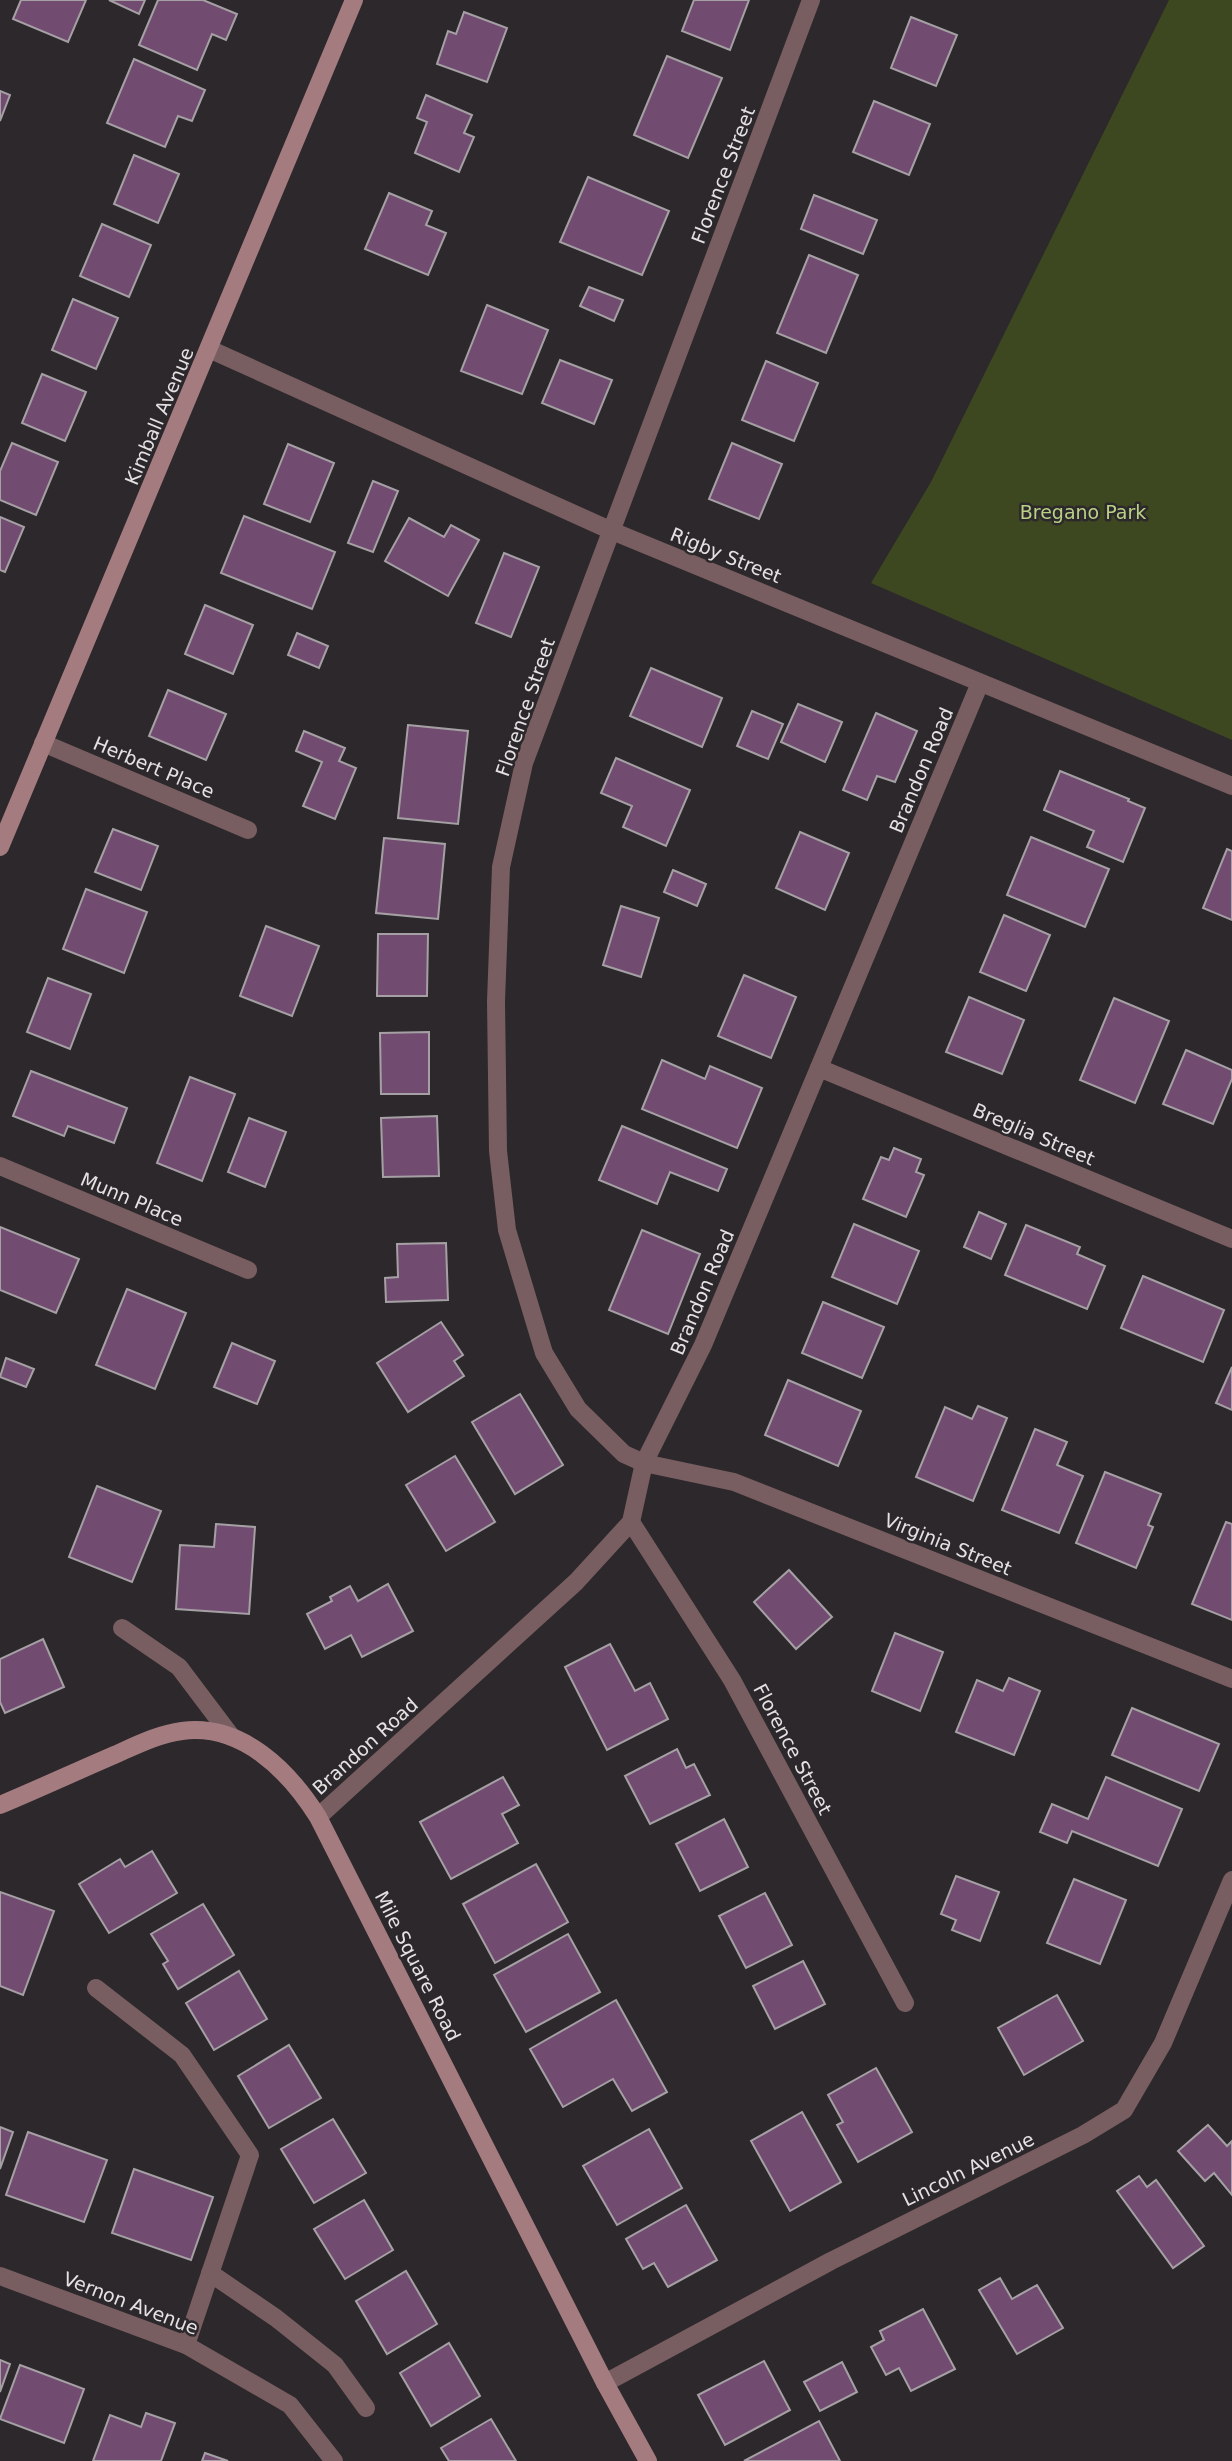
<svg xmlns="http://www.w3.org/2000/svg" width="1232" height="2461" font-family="'DejaVu Sans',sans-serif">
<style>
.green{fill:#3d4821}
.building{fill:#714c70;stroke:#a5a0a4;stroke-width:2}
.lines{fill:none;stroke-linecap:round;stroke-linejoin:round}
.street{stroke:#785e61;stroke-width:18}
.secondary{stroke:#a47c7f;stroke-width:18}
.labels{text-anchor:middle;stroke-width:5;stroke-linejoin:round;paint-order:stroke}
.street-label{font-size:19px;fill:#e5e2e4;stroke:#2c282c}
.park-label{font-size:19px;fill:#b9d184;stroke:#2c282c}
</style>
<rect width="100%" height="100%" fill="#2c282c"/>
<path class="green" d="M1169,0H1232V740L871,583L931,482Z"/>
<g class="building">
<path d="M21,0H86L68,42L13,19Z"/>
<path d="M109,0H145L139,14Z"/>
<path d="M158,0H203L237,14L226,40L212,34L197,70L139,45Z"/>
<path d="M694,0H749L730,50L682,31Z"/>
<path d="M464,12L507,28L487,82L437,64L448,31L456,34Z"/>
<path d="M911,17L957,35L936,86L891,68Z"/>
<path d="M667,56L722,78L688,158L634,135Z"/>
<path d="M134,59L205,90L192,121L178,116L165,147L107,123Z"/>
<path d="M0,91L10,95L0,121Z"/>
<path d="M426,95L472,115L464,133L474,137L459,172L415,153L427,122L417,118Z"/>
<path d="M874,101L930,124L909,175L853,152Z"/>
<path d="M134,155L179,174L158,223L114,204Z"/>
<path d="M588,177L669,211L642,275L560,242Z"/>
<path d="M389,193L432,211L426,225L446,233L428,275L365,249Z"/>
<path d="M814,195L877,220L863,254L801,229Z"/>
<path d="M102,224L151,245L129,297L80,276Z"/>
<path d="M809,255L858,275L826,353L777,333Z"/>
<path d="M589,287L623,300L614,321L580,306Z"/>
<path d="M73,299L118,318L96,369L52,350Z"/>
<path d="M487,305L548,330L522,394L461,371Z"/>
<path d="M560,360L612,380L594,424L542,403Z"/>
<path d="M766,361L818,383L794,441L742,420Z"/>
<path d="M42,374L86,392L65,441L22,423Z"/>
<path d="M12,443L58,462L36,515L0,500V471Z"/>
<path d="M732,443L782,464L759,519L709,499Z"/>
<path d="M288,444L334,463L310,522L264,504Z"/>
<path d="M373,481L398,491L373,552L348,543Z"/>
<path d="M244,516L335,552L312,609L221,573Z"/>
<path d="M0,517L24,527L5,572L0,570Z"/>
<path d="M409,518L444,537L451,525L479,540L448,596L385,561Z"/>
<path d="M504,553L539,567L511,637L476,623Z"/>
<path d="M205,605L253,625L233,674L185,654Z"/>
<path d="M297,633L328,646L319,668L288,655Z"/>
<path d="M651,668L722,698L702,747L630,716Z"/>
<path d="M168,690L226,714L206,760L149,736Z"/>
<path d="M798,704L842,722L825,762L781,742Z"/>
<path d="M752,711L783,724L768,759L737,746Z"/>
<path d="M876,713L917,731L895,782L877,776L867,800L843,790Z"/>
<path d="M408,725L468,731L458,824L398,818Z"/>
<path d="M304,731L345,748L339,761L356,768L335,819L303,806L322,762L296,751Z"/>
<path d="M616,758L690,790L666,846L623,827L632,806L601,793Z"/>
<path d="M1060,771L1129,799L1128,801L1145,808L1123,862L1087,847L1094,831L1044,810Z"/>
<path d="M113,829L158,846L141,890L95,872Z"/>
<path d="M800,832L849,853L825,910L776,888Z"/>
<path d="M1031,837L1109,869L1085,927L1007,895Z"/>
<path d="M384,838L445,844L438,919L376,913Z"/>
<path d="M1227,849L1232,851V920L1203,908Z"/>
<path d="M673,870L706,884L697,906L664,892Z"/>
<path d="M86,889L147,912L124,973L63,949Z"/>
<path d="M621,906L659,918L641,977L603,965Z"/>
<path d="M1004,915L1050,935L1026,991L980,972Z"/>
<path d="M266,926L319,946L292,1016L240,996Z"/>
<path d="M378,934H428L427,996H377Z"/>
<path d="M744,975L796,997L771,1058L718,1036Z"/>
<path d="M48,978L91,994L70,1049L27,1032Z"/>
<path d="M969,997L1024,1020L1002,1074L946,1052Z"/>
<path d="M1114,998L1169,1021L1135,1103L1080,1080Z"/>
<path d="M429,1032V1094H381L380,1033Z"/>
<path d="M1186,1050L1232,1070V1079L1213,1124L1163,1104Z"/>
<path d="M662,1060L705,1079L710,1066L762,1088L737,1148L642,1109Z"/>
<path d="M31,1071L127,1108L114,1143L68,1126L64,1136L13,1116Z"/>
<path d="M190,1077L235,1094L202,1181L157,1163Z"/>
<path d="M437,1116L439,1176L383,1177L381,1118Z"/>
<path d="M249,1118L286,1132L265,1187L228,1172Z"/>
<path d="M622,1126L727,1169L718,1191L670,1172L657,1204L599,1180Z"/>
<path d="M894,1148L921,1159L916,1172L924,1175L906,1217L863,1199L881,1157L889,1160Z"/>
<path d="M979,1212L1006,1224L991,1259L964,1247Z"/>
<path d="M854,1224L919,1251L897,1304L832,1277Z"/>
<path d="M1026,1225L1080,1247L1077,1254L1105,1266L1087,1309L1005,1275Z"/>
<path d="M0,1227L79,1259L56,1313L0,1290Z"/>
<path d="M642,1230L700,1254L668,1334L609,1310Z"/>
<path d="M446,1243L448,1300L386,1302L385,1278L398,1277L397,1244Z"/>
<path d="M1143,1276L1224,1310L1203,1362L1121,1328Z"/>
<path d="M127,1289L186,1313L155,1389L96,1365Z"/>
<path d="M823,1302L884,1327L862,1378L802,1353Z"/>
<path d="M441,1322L463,1355L454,1361L464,1376L408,1412L377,1363Z"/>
<path d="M232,1343L275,1361L257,1404L214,1387Z"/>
<path d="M6,1358L34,1369L26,1387L0,1377Z"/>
<path d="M1232,1367V1410L1216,1403Z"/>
<path d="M788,1380L861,1411L838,1466L765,1435Z"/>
<path d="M520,1394L563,1465L515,1494L472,1422Z"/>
<path d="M978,1406L1007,1418L973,1501L916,1477L945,1407L972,1419Z"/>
<path d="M1035,1429L1067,1442L1057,1465L1083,1476L1059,1533L1002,1510Z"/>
<path d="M455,1456L495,1522L446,1551L406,1485Z"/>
<path d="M1105,1472L1161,1494L1148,1525L1153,1527L1136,1568L1076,1543Z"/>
<path d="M97,1486L161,1511L132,1582L69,1557Z"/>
<path d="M1226,1522L1232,1524V1620L1192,1604Z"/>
<path d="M216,1524L255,1527L249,1614L176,1609L180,1545L214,1547Z"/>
<path d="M789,1570L832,1617L796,1649L754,1602Z"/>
<path d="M388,1584L413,1631L362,1657L351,1635L325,1649L307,1614L332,1601L330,1597L350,1586L358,1601Z"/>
<path d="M895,1633L943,1652L920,1711L872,1691Z"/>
<path d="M43,1639L64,1687L5,1713L0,1702V1659Z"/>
<path d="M610,1644L635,1691L650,1683L668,1719L607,1750L565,1667Z"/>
<path d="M1009,1678L1040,1691L1014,1755L956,1732L977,1680L1003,1691Z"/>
<path d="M1132,1708L1219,1744L1199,1791L1112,1755Z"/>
<path d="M677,1749L686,1768L694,1764L710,1795L650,1824L625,1776Z"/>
<path d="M503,1777L519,1805L502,1814L518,1843L451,1879L420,1822Z"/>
<path d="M1106,1777L1182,1809L1158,1866L1072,1831L1067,1843L1040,1832L1052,1804L1088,1819Z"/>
<path d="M724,1819L748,1867L700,1891L676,1844Z"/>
<path d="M152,1851L177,1893L109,1933L79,1884L120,1859L125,1867Z"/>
<path d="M536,1864L568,1922L495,1963L463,1904Z"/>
<path d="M956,1876L999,1892L980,1941L952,1930L956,1920L941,1914Z"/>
<path d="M1074,1879L1126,1900L1100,1964L1047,1943Z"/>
<path d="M0,1892L54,1911L23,1995L0,1986Z"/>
<path d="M765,1893L792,1945L746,1968L719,1916Z"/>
<path d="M203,1904L234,1955L178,1989L163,1964L168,1961L151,1934Z"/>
<path d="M568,1934L600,1992L526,2032L494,1975Z"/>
<path d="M803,1961L825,2004L775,2029L753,1986Z"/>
<path d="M239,1971L267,2019L214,2050L186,2003Z"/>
<path d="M1057,1995L1083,2041L1024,2075L998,2028Z"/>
<path d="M616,2000L667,2092L632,2111L613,2079L563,2107L530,2049Z"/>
<path d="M289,2045L321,2098L269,2128L238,2076Z"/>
<path d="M876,2068L912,2132L858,2162L837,2125L843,2122L828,2095Z"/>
<path d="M802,2112L841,2182L790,2211L751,2141Z"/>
<path d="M333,2119L366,2173L314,2203L281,2149Z"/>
<path d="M1208,2125L1227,2146L1232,2141V2195L1214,2173L1205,2181L1178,2151Z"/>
<path d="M0,2127L13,2132L0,2169Z"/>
<path d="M649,2129L682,2188L617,2225L583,2166Z"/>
<path d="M28,2132L107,2160L84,2222L6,2195Z"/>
<path d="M134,2169L213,2197L191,2260L112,2233Z"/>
<path d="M1139,2176L1147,2187L1156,2180L1204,2246L1173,2268L1117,2191Z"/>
<path d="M364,2200L393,2250L345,2279L314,2229Z"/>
<path d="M686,2205L717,2260L668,2287L654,2263L643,2269L626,2239Z"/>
<path d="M406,2271L437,2324L387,2354L356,2301Z"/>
<path d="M1000,2278L1012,2299L1037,2285L1063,2328L1017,2354L979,2290Z"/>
<path d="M923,2309L955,2369L911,2391L899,2368L886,2375L871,2347L884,2340L880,2331Z"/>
<path d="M449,2343L480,2396L431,2426L400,2373Z"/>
<path d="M0,2360L10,2364L0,2392Z"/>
<path d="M764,2361L790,2410L725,2445L698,2395Z"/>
<path d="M842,2362L857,2392L820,2411L804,2382Z"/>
<path d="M20,2365L84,2389L64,2443L0,2419Z"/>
<path d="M146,2413L175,2423L161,2461H93L110,2415L141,2427Z"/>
<path d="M491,2419L516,2461H449L441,2448Z"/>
<path d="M819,2421L840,2461H744Z"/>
<path d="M205,2453L228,2461H202Z"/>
</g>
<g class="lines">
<g class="street">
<path d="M811,0L524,763L501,867L496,1001L498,1151L507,1230L544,1353L578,1409L624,1454L644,1463L734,1482L1232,1679"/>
<path d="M209,349L612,531L1232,786"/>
<path d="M43,743L248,830"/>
<path d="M819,1068L1232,1239"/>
<path d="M0,1166L248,1270"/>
<path d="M631,1522L732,1680L905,2003"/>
<path d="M122,1628L179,1667L231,1736"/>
<path d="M318,1817L576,1582L631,1522L644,1463L703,1345L980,683"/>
<path d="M96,1988L182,2055L250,2155L186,2345"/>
<path d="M210,2273L276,2318L335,2365L366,2408"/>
<path d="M0,2276L186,2345L290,2405L334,2461"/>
<path d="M605,2383L831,2261L1083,2135L1124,2110L1163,2043L1232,1880"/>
</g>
<g class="secondary">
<path d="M0,847L354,0"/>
<path d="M0,1805C38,1789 75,1772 112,1756C135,1746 158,1734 182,1731C242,1723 289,1771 318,1817L605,2383L648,2461"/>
</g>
</g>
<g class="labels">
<g class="street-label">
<text transform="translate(723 175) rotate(-69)" y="7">Florence Street</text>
<text transform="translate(159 416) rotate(-67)" y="7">Kimball Avenue</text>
<text transform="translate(726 555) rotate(22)" y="7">Rigby Street</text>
<text transform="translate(525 707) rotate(-71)" y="7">Florence Street</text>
<text transform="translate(154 767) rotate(23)" y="7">Herbert Place</text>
<text transform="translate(921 770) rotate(-67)" y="7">Brandon Road</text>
<text transform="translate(1034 1134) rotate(23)" y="7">Breglia Street</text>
<text transform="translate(132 1199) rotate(23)" y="7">Munn Place</text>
<text transform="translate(702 1292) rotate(-67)" y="7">Brandon Road</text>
<text transform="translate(948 1544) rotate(22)" y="7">Virginia Street</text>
<text transform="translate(365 1746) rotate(-42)" y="7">Brandon Road</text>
<text transform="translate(793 1749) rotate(62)" y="7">Florence Street</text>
<text transform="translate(418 1966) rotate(63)" y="7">Mile Square Road</text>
<text transform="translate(968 2169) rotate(-26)" y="7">Lincoln Avenue</text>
<text transform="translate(131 2303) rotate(21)" y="7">Vernon Avenue</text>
</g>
<g class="park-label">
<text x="1083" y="519">Bregano Park</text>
</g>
</g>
</svg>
